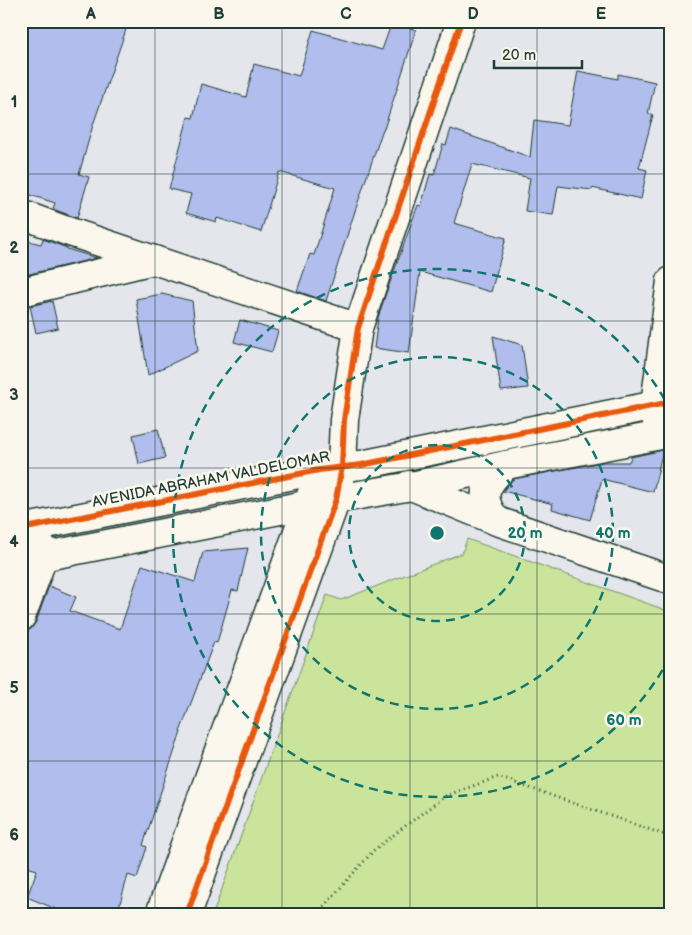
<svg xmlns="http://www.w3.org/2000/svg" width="692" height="935" font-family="'Balsamiq Sans',sans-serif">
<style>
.green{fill:#cae49b;stroke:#749068}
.building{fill:#b0bded;stroke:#1f3d34}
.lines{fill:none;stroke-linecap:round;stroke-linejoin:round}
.minor-casing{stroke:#1f3d34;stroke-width:31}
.path{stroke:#1f3d34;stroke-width:3;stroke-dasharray:1 4;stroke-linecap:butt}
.minor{stroke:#fbf7ec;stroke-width:28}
.cycleway-casing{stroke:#fbf7ec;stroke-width:9}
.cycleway{stroke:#e8590c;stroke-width:6}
.grid{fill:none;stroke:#1f3d34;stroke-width:1;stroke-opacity:0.55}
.ring{fill:none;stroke:#0f766e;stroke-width:2.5;stroke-dasharray:9 6}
.labels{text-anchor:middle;stroke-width:5;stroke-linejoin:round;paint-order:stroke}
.street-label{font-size:15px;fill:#1f3d34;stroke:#fbf7ec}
.centre{fill:#0f766e;stroke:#fbf7ec;stroke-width:2.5}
.ring-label{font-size:15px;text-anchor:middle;font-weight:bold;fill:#0f766e;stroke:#fbf7ec;stroke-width:5;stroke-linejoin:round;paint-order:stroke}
.neatline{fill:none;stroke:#1f3d34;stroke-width:2}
.grid-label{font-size:16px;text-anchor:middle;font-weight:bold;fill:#1f3d34}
</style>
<rect width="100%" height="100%" fill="#e4e6ec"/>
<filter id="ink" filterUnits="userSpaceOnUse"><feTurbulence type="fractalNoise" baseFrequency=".02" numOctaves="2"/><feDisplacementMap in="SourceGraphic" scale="10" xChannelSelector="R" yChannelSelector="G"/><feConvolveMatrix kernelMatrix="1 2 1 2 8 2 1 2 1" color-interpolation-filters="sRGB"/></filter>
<g filter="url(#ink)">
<path class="green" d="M467,539L671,612V914H213L327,595L341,600L462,553Z"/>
<g class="building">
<path d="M27,21H129L93,125L79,174L89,177L77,218L53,209L55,203L21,192V40Z"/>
<path d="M392,22L416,30L384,129H383L354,214L326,301L297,291L310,254L314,255L335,188L279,172L261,232L217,218L216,222L186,213L191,194L169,189L188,117L193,118L201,84L246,97L254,64L299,76L313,30L382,50Z"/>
<path d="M578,71L618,79V74L655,82L648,114L653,115L639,168L647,170L641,199L592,188V190L558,186L553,215L525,211L530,178L472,164L454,223L506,238L491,292L420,272L409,353L374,348L378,318L384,299L418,205L421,206L430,174L434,175L443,144L446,145L451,129L530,157L534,120L568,125Z"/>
<path d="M21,239L41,244L43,239L67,248V249L97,258L21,276Z"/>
<path d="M162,294L192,301L198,351L148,375L136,299Z"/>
<path d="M52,301L58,328L36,333L30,306Z"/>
<path d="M240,320L278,331L272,352L234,342Z"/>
<path d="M493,336L522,345L528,388L501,391Z"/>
<path d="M158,429L165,458L139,464L133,435Z"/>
<path d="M663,450L653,492L602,479L590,520L552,509L553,504L503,491L513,479L603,462H629L631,457Z"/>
<path d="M248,548L238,591L232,590L217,643L214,642L180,732H181L143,845L147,847L137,878L128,875L117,914H68L27,897L37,870L21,865V640L24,632L31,629L36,622L49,586L76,597L70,611L120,629L142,565L195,582L203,552Z"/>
</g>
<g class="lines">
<g class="minor-casing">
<g id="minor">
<path d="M21,214L64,230L358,328"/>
<path d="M21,292L154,260"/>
<path d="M657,422L655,405L671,281"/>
<path d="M409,485L497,521L671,580"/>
<path d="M497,521C477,497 485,484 506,465"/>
<path d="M21,529L319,470L361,465L671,402"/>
<path d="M21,561L336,499L412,486L506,465L671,433"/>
<path d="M21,617L43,557L40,543"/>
<path d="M160,914L313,490"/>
<path d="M187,914L336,499L342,467L344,420L358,328L461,21"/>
</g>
</g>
<path class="path" d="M317,914L375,849L445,796L498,777L671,837"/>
<use href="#minor" class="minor"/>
<g class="cycleway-casing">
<g id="cycleway">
<path d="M21,529L319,470L361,465L671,402"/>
<path d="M187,914L336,499L342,467L344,420L358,328L461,21"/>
</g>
</g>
<use href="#cycleway" class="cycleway"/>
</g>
</g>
<path class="grid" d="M155,21V914M282,21V914M410,21V914M537,21V914M21,174H671M21,321H671M21,468H671M21,614H671M21,761H671"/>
<g class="ring">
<circle cx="437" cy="533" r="88"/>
<circle cx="437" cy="533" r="176"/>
<path d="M670 657A264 264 0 1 1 670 409"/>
</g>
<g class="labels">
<g class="street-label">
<text transform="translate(211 479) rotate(-11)" y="5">AVENIDA ABRAHAM VALDELOMAR</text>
</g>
</g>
<circle cx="437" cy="533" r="8" class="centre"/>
<g class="ring-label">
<text x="525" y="538">20 m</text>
<text x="613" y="538">40 m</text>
<text x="624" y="725">60 m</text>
</g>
<rect width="692" height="935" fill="none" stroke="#fbf7ec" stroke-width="55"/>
<path d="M494 60v8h88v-8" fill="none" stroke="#1f3d34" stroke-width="2.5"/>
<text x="502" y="60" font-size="15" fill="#1f3d34" stroke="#fbf7ec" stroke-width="4" paint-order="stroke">20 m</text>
<rect x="28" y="28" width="636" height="880" class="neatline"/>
<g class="grid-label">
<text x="91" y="19">A</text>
<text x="219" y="19">B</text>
<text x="346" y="19">C</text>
<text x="473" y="19">D</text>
<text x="601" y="19">E</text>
<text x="14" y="107">1</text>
<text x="14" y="253">2</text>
<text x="14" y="400">3</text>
<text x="14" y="547">4</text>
<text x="14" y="693">5</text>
<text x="14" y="840">6</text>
</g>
</svg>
